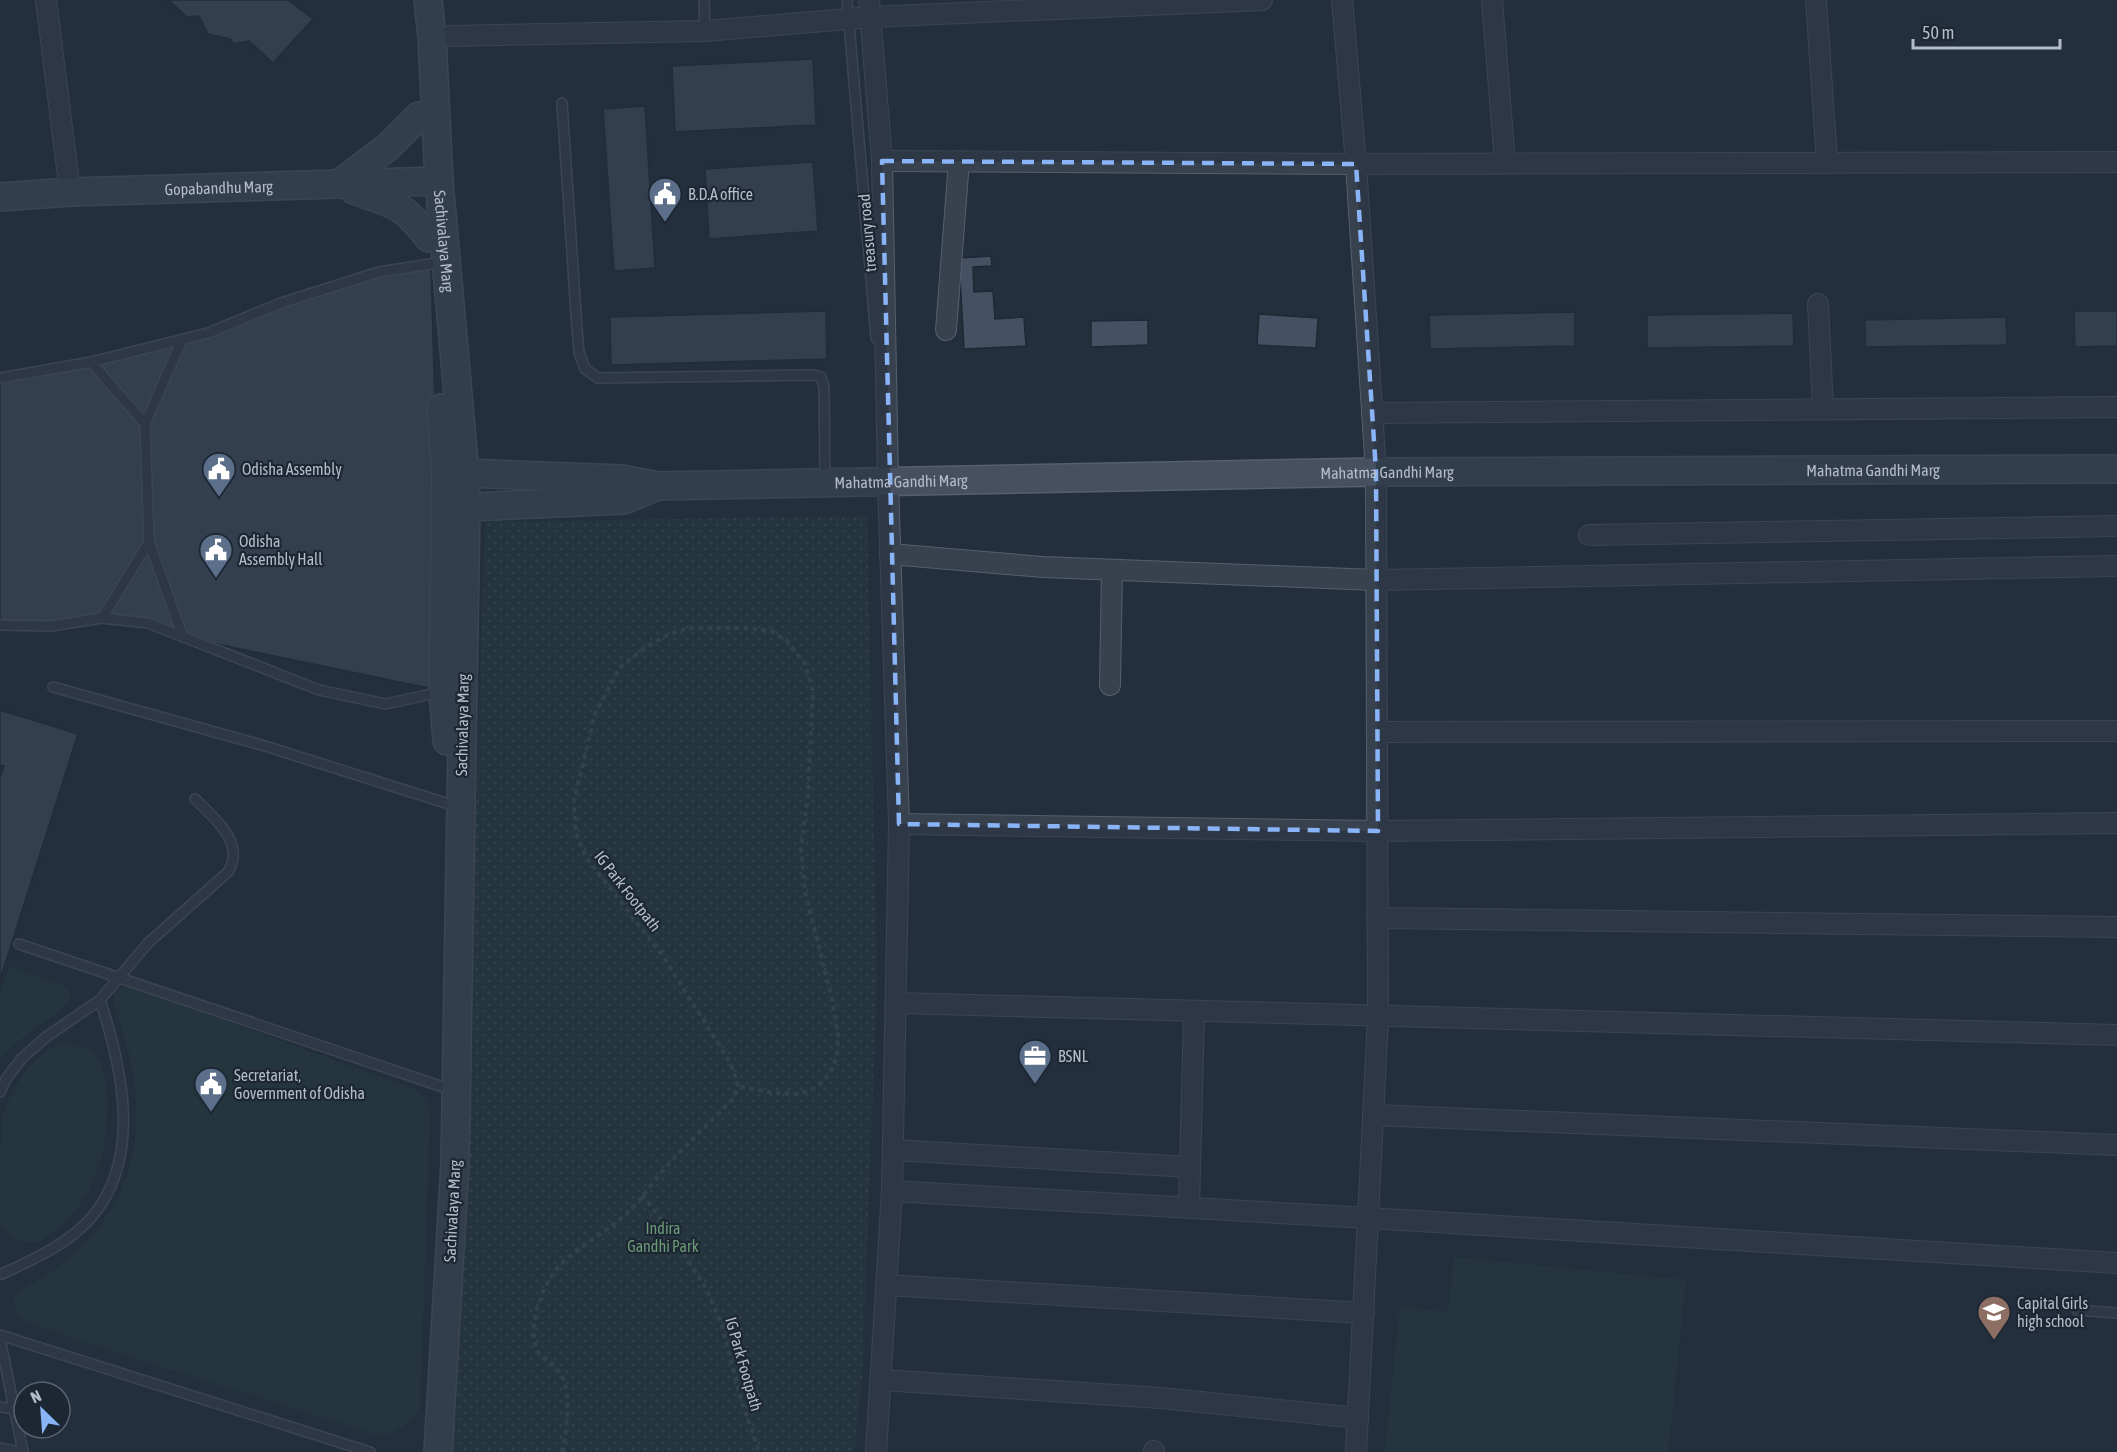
<svg xmlns="http://www.w3.org/2000/svg" width="2117" height="1452" font-family="'Asap Condensed',sans-serif">
<style>
.grass{fill:#263c3f}
.park{fill:url(#park-dots)}
.building{fill:#455162;stroke:#1f2835;stroke-width:1.5}
.lines{fill:none;stroke-linecap:round;stroke-linejoin:round}
.lane-casing{stroke:#565f6c;stroke-width:12}
.street-casing{stroke:#565f6c;stroke-width:22}
.secondary-casing{stroke:#565f6c;stroke-width:30}
.path{stroke:#44595c;stroke-width:4;stroke-dasharray:4.5 4.5;stroke-linecap:butt}
.lane{stroke:#38414e;stroke-width:9}
.street{stroke:#38414e;stroke-width:20}
.secondary{stroke:#465061;stroke-width:27}
.marked{fill:none;stroke:#8ab4f8;stroke-width:4.5;stroke-dasharray:12 8;stroke-linejoin:round}
.labels{text-anchor:middle;stroke-width:4.5;stroke-linejoin:round;paint-order:stroke}
.street-label{font-size:16px;fill:#b4bcc9;stroke:#1d2633}
.poi-label{font-size:16px;fill:#b4bcc9;stroke:#1d2633;text-anchor:start}
.park-label{font-size:16px;fill:#6b9a76;stroke:#1d2633}
</style>
<defs>
<pattern id="park-dots" width="8" height="8" patternUnits="userSpaceOnUse" patternTransform="scale(1.5)"><rect width="8" height="8" fill="#263c3f"/><path d="M2 2h.1M6 6h.1" fill="none" stroke="#435659" stroke-width="1.8" stroke-linecap="round"/></pattern>
</defs>
<rect width="100%" height="100%" fill="#242f3e"/>
<g class="grass">
<path d="M9,966L65,986L70,993C68,1011 41,1023 28,1033C18,1041 9,1050 0,1060V992Z"/>
<path d="M123,986H129L414,1089L425,1099L430,1110L420,1408C411,1423 398,1432 381,1436L74,1339L26,1321L17,1314L13,1299C20,1287 34,1283 46,1276C60,1267 73,1255 85,1243C134,1194 145,1127 131,1061C127,1040 117,1020 114,999V993Z"/>
<path d="M62,1043C72,1043 84,1045 92,1052C116,1074 108,1147 96,1174C88,1195 74,1216 57,1229C47,1237 38,1245 25,1242C14,1240 5,1234 1,1223C0,1214 0,1126 3,1115C13,1085 32,1056 62,1043Z"/>
<path d="M1454,1257L1686,1280L1668,1452H1385L1400,1307L1448,1312Z"/>
</g>
<path class="park" d="M867,516L877,983L862,1377L854,1452H447L467,1105L485,522Z"/>
<g class="building">
<path d="M168,0H288L313,19L273,63L249,41L234,44L230,39L208,34L199,16L187,17Z"/>
<path d="M813,59L816,125L675,132L672,66Z"/>
<path d="M645,106L655,268L614,271L603,109Z"/>
<path d="M813,162L818,231L709,239L705,169Z"/>
<path d="M991,256L992,266L973,267L974,292L993,291L995,319L1024,317L1026,346L964,349L959,258Z"/>
<path d="M431,264L443,691L183,637L148,623L102,618L51,626L0,625V378L208,333L379,272Z"/>
<path d="M826,311L827,359L611,365L610,317Z"/>
<path d="M2074,311H2117V346L2075,347Z"/>
<path d="M1575,312V346L1430,349L1429,315Z"/>
<path d="M1793,313L1794,346L1647,348V315Z"/>
<path d="M1259,314L1318,318L1316,348L1257,345Z"/>
<path d="M2006,317L2007,345L1865,347V320Z"/>
<path d="M1148,320V345L1091,347V321Z"/>
<path d="M0,710L78,734L0,980V778L4,766L0,765Z"/>
</g>
<g class="lines">
<g class="lane-casing">
<g id="lane">
<path d="M704,0L705,31"/>
<path d="M847,0L876,338"/>
<path d="M562,103L577,328L579,352L585,369L598,378L814,375L821,377L824,387L825,481"/>
<path d="M91,362L145,424"/>
<path d="M0,378L91,362L208,333L281,303L379,272L431,264"/>
<path d="M149,542L145,424L182,340"/>
<path d="M102,618L149,542L183,637"/>
<path d="M0,625L51,626L102,618L148,623L319,690L386,704L440,692"/>
<path d="M53,687L265,746L452,805"/>
<path d="M19,944L443,1087"/>
<path d="M0,1092L6,1079L22,1058L46,1037L100,1000L148,943L228,872C246,843 214,818 195,799"/>
<path d="M2,1274C34,1259 67,1245 91,1218C143,1158 122,1067 100,1000"/>
<path d="M2077,1310L2117,1313"/>
<path d="M0,1335L370,1452"/>
<path d="M0,1339L23,1452"/>
<path d="M0,1407L15,1409"/>
<path d="M0,1448L19,1452"/>
</g>
</g>
<g class="street-casing">
<g id="street">
<path d="M46,0L70,192"/>
<path d="M869,0L882,161L888,482L899,824L892,1191L876,1452"/>
<path d="M1492,0L1505,163"/>
<path d="M1816,0L1827,161"/>
<path d="M450,36L705,31L871,17L1262,0"/>
<path d="M882,161L1356,164L2117,162"/>
<path d="M1818,304L1823,409"/>
<path d="M946,330L959,161"/>
<path d="M1372,413L2117,407"/>
<path d="M1589,535L2117,526"/>
<path d="M890,554L1043,567L1376,580L2117,566"/>
<path d="M1110,685L1112,570"/>
<path d="M1377,732L2117,731"/>
<path d="M899,824L1378,831L2117,823"/>
<path d="M1377,918L2117,927"/>
<path d="M897,1003L2117,1035"/>
<path d="M1373,1115L2117,1145"/>
<path d="M894,1150L1189,1167"/>
<path d="M892,1191L1368,1218L1378,1017L1376,472L1356,164L1342,0"/>
<path d="M1189,1208L1194,1012"/>
<path d="M887,1285L1364,1313"/>
<path d="M882,1380L1161,1398L1358,1418"/>
<path d="M1154,1452V1451"/>
<path d="M1356,1452L1368,1218L2117,1263"/>
</g>
</g>
<g class="secondary-casing">
<g id="secondary">
<path id="s1" d="M428,0L432,37L439,181L465,473L466,507L455,1164L438,1452"/>
<path d="M339,184L389,146L419,116"/>
<path d="M354,190C394,205 401,202 429,238"/>
<path id="s2" d="M0,197L70,192L439,181"/>
<path d="M441,408L446,474L443,691L447,741"/>
<path id="s3" d="M446,474L465,473L622,479L658,486L1376,472L2117,469"/>
<path d="M449,508L624,500L658,486"/>
</g>
</g>
<g class="path">
<path d="M642,1195L667,1227L708,1292L722,1326L741,1399L759,1452"/>
<path d="M563,1452C566,1431 572,1393 561,1375C550,1355 533,1362 534,1331C534,1311 543,1287 555,1271C575,1246 608,1233 630,1210C644,1196 655,1179 668,1165C689,1142 711,1121 733,1099L738,1086L731,1064L663,956L585,856L576,833L574,801L595,714L620,667L645,648L667,635L690,628H746L771,631L787,641L805,664L813,692L808,794L801,849L805,892L832,999L838,1035L837,1054L833,1068L823,1082L813,1089L800,1094L774,1093L738,1086"/>
</g>
<use href="#lane" class="lane"/>
<use href="#street" class="street"/>
<use href="#secondary" class="secondary"/>
</g>
<path d="M0 0H2117V1452H0ZM882,161L1356,164L1376,472L1378,831L899,824Z" fill="#242f3e" fill-opacity=".55" fill-rule="evenodd"/>
<path class="marked" d="M882,161L1356,164L1376,472L1378,831L899,824Z"/>
<defs>
<g id="civic-pin" transform="scale(1.725)"><path d="M0 17L-7.5 6A9.5 9.5 0 1 1 7.5 6Z" fill="#5c6f8a" stroke="#1d2633"/><path d="M-.6-6.5H3V-4.5H.6V-3L4-1V1h2V6H-6V1h2V-1L-.6-3ZM-1.2 2.5V6h2.4V2.5Z" fill="#fff"/></g>
<g id="office-pin" transform="scale(1.725)"><path d="M0 17L-7.5 6A9.5 9.5 0 1 1 7.5 6Z" fill="#5c6f8a" stroke="#1d2633"/><path d="M-6-3h4V-5.5h4V-3h4V5H-6ZM-1-4.5V-3h2v-1.5ZM-6 0V1H6V0Z" fill="#fff"/></g>
<g id="school-pin" transform="scale(1.725)"><path d="M0 17L-7.5 6A9.5 9.5 0 1 1 7.5 6Z" fill="#8d6e63" stroke="#1d2633"/><path d="M0-5L7-2L0 1L-7-2ZM-4 1L0 2.5L4 1V4Q0 6-4 4Z" fill="#fff"/></g>
</defs>
<g fill-rule="evenodd">
<use href="#civic-pin" x="665" y="194"/>
<use href="#civic-pin" x="219" y="469"/>
<use href="#civic-pin" x="216" y="550"/>
<use href="#office-pin" x="1035" y="1056"/>
<use href="#civic-pin" x="211" y="1084"/>
<use href="#school-pin" x="1994" y="1312"/>
</g>
<g class="labels">
<g class="street-label">
<text dy="6" stroke="none"><textPath href="#s2" startOffset="219">Gopabandhu Marg</textPath></text>
<text transform="translate(867 233) rotate(-95)" y="6">treasury road</text>
<text dy="6" stroke="none"><textPath href="#s1" startOffset="242">Sachivalaya Marg</textPath></text>
<text dy="6" stroke="none"><textPath href="#s3" startOffset="1428">Mahatma Gandhi Marg</textPath></text>
<text dy="6" stroke="none"><textPath href="#s3" startOffset="942">Mahatma Gandhi Marg</textPath></text>
<text dy="6" stroke="none"><textPath href="#s3" startOffset="456">Mahatma Gandhi Marg</textPath></text>
<text transform="translate(462 725) rotate(-89)" y="6">Sachivalaya Marg</text>
<text transform="translate(628 891) rotate(52)" y="6">IG Park Footpath</text>
<text transform="translate(452 1211) rotate(-87)" y="6">Sachivalaya Marg</text>
<text transform="translate(744 1364) rotate(74)" y="6">IG Park Footpath</text>
</g>
<g class="poi-label">
<text x="688" y="200">B.D.A office</text>
<text x="242" y="475">Odisha Assembly</text>
<text x="239" y="547">Odisha<tspan x="239" dy="18">Assembly Hall</tspan></text>
<text x="1058" y="1062">BSNL</text>
<text x="234" y="1081">Secretariat,<tspan x="234" dy="18">Government of Odisha</tspan></text>
<text x="2017" y="1309">Capital Girls<tspan x="2017" dy="18">high school</tspan></text>
</g>
<g class="park-label">
<text x="663" y="1234">Indira<tspan x="663" dy="18">Gandhi Park</tspan></text>
</g>
</g>
<g transform="translate(42 1410) rotate(335)"><circle r="28" fill="#1d2633" stroke="#59626f" stroke-width="1.5"/>
<path d="M0-4.5L10 22L0 15L-10 22Z" fill="#8ab4f8"/>
<text y="-9" font-size="16" font-weight="bold" text-anchor="middle" fill="#b4bcc9">N</text>
</g>
<path d="M1913 39v9h147v-9" fill="none" stroke="#b4bcc9" stroke-width="3"/>
<text x="1922" y="39" font-size="18" fill="#b4bcc9" stroke="#1d2633" stroke-width="4.5" paint-order="stroke">50 m</text>
</svg>
